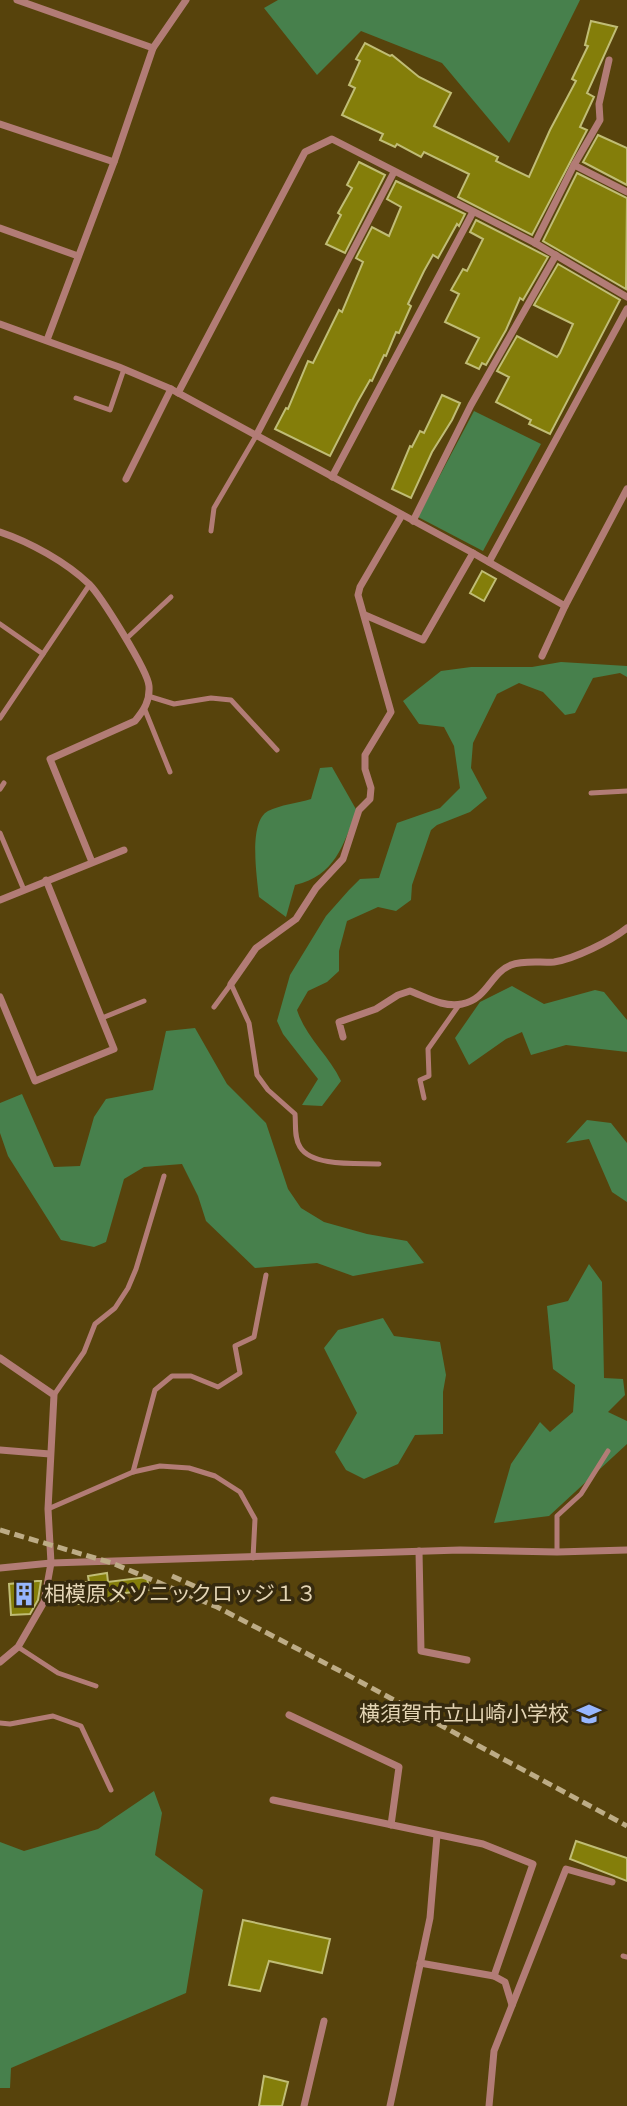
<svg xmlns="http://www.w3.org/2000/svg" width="627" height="2106" font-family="Roboto,'Noto Sans JP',sans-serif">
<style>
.green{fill:#47804c}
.building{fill:#847e0a;stroke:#c0bd76;stroke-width:2}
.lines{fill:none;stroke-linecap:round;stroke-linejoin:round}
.service{stroke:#b27c76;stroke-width:5}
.minor{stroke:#b27c76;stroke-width:7}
.rail{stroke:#bdac86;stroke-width:5;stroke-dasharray:10 5;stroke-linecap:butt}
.labels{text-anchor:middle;stroke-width:7;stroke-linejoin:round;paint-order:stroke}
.poi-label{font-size:21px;fill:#e4d5b5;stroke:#362a0e;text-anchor:start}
</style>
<rect width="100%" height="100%" fill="#57430c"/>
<g class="green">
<path d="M278,0H580L509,143L442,63L361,31L317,75L264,8Z"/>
<path d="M474,411L541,444L483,551L418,517Z"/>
<path d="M561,662L627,666V677L620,673L593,678L575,713L565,715L543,692L519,683L497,694L473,743L471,768L487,798L470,812L437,825L431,830L412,885L411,900L396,911L378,907L347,921L339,951V971L327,982L308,991L297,1010C306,1038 329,1055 341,1081L322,1106L302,1105L318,1079L283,1034L277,1021L290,975L326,916L349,890L360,879L379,878L397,823L440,808L460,788L454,746L444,727L419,724L403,701L441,671L471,667H532Z"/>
<path d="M332,767L357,811C342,846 336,875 295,885L286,917L259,897C257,877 248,822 268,811C280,805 298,803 311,799L320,768Z"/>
<path d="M512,986L544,1004L595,990L604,992L627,1020V1052L566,1045L531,1055L522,1032L506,1039L469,1065L455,1038L480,1002Z"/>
<path d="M195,1028L227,1084L266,1123L288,1189L301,1208L324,1222L367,1234L407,1241L424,1263L353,1276L317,1263L255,1268L206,1221L198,1196L182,1164L144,1167L124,1179L106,1242L94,1247L61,1240L8,1156L0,1133V1103L22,1094L54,1167L80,1166L94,1117L106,1099L153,1090L166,1031Z"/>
<path d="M587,1120L611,1123L627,1143V1202L612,1192L589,1139L566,1143Z"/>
<path d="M589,1264L602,1282L604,1378L623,1379L625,1395L608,1412L627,1421V1444L549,1516L494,1523L511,1464L540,1422L550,1432L573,1412L575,1385L553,1369L547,1306L568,1301Z"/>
<path d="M383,1318L394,1336L440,1342L446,1375L443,1392V1434L415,1435L398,1464L364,1479L346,1470L335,1452L357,1413L324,1348L338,1330Z"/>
<path d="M154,1791L162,1813L155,1855L203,1890L186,1993L11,2068L10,2088H0V1842L24,1851L98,1829Z"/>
</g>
<g class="building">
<path d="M591,21L617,27L587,93L594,97L580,127L587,130L532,235L458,197L469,174L424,152L421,157L397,144L395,147L380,140L383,134L342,115L355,88L349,85L360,61L356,59L365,43L390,56L392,55L419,77L451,93L434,126L498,157L496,161L529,177L550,130L576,81L572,79L588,46L585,45Z"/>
<path d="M598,135L627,148V185L583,162Z"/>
<path d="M359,162L385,175L345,253L326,244L341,215L338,213L352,188L347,185Z"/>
<path d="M577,173L627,198L626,289L543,241Z"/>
<path d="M396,181L465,214L459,226L457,224L438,258L433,255L424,271L408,304L411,306L399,333L396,332L386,356L384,355L372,381L370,380L357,403L330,456L275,429L286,408L288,409L308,361L313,363L339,310L342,312L363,262L356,258L372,227L389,236L401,207L387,199Z"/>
<path d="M476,220L548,257L523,300L520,298L506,330L486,365L482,363L479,369L466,363L479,338L445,322L459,294L451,290L463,269L467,271L483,239L470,232Z"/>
<path d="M558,264L620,300L550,434L529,424L531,420L496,402L509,377L497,371L517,336L557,357L560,353L573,324L534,305Z"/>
<path d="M442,395L460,403L452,420L432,452L411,498L392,489L410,446L412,447L420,431L424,433Z"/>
<path d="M482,571L496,579L484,601L470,593Z"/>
<path d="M107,1573L108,1582L147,1577L149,1590L118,1594V1601L92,1604H50L54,1582H89L88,1576Z"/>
<path d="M37,1581H41L38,1600L30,1614L11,1615L9,1584Z"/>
<path d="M576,1841L627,1858V1881L570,1859Z"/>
<path d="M243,1920L330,1939L322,1973L269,1961L260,1991L229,1985Z"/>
<path d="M264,2076L288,2082L282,2106H259Z"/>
</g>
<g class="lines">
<g class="service">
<path d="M76,398L110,410L124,369"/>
<path d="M211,531L214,508L256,436"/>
<path d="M0,624L43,654"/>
<path d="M126,639L171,597"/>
<path d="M148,696L174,704L211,698L231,700L277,750"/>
<path d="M145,710L170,772"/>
<path d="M0,718L90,584"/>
<path d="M0,789L4,783"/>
<path d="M591,793L627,791"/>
<path d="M0,833L24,890"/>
<path d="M214,1007L231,984L249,1023L257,1075L268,1090L295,1114C296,1125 294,1138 300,1147C312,1167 358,1163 379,1164"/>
<path d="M102,1018L144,1001"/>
<path d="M424,1098L420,1080L429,1076L428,1049L459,1005"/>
<path d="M54,1395L84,1352L95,1324L115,1308L128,1288L136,1269L164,1176"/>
<path d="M133,1472L155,1390L172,1376H191L218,1387L240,1373L235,1346L254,1337L266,1275"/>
<path d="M48,1509L133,1472L160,1466L189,1468L215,1476L240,1492L255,1519L253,1558"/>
<path d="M557,1552V1516L581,1494L608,1451"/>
<path d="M18,1647L58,1673L96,1686"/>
<path d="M0,1723L10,1724L53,1716L81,1726L111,1790"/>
<path d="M623,1956L627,1957"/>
</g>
<g class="minor">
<path d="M17,0L153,48"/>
<path d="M0,124L114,162"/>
<path d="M574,165L627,192"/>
<path d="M0,228L78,256"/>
<path d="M535,243L574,165L600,120L599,104L609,60"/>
<path d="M0,324L119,367L171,389L473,553L565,606L627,489"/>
<path d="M47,340L114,162L153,48L186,0"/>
<path d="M178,393L305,152L332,139L535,243L627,297"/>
<path d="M256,436L394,172"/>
<path d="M332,477L473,212"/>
<path d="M126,479L171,389"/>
<path d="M413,521L471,405L556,255"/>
<path d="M0,532C30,542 66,562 89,584C101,596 148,671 149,686C150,701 144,710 135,721L50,759L92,862"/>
<path d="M489,562L627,309"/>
<path d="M365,615L423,640L473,553"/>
<path d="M542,656L565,606"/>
<path d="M0,900L124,850"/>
<path d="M231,984L256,948L296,919L316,888L343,859L359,810L370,799L371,788L365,769V755L391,712L358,595L360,587L402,515"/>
<path d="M0,997L35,1081L114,1049L46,880"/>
<path d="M343,1037L339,1022L376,1009L398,995L410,991C426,997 444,1008 462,1004C488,999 490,973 511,965C524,960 541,963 554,962C574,959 611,941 627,928"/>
<path d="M0,1358L54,1395L48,1509L51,1563L44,1602L18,1647L0,1662"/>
<path d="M0,1450L50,1454"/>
<path d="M419,1551L421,1651L467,1660"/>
<path d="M0,1568L51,1563L460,1550L557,1552L627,1550"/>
<path d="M289,1715L399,1767L391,1825"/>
<path d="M273,1800L483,1844L533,1864L494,1976"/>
<path d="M420,1963L494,1976L505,1982L512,2005"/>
<path d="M304,2106L324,2021"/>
<path d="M390,2106L430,1918L437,1835"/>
<path d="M489,2106L494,2051L566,1869L612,1882"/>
</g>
<g class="rail">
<path d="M0,1530L112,1563L217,1607L344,1673L627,1826"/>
<path d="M172,1576L223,1599"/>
</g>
</g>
<defs>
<g id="building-bare" transform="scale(1.89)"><path d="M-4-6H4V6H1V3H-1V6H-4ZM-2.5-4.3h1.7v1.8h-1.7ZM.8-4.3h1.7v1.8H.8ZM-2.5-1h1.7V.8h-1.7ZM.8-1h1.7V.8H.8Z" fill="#97b6fd" stroke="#362a0e" stroke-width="2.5" paint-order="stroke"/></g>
<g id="school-bare" transform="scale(1.89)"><path d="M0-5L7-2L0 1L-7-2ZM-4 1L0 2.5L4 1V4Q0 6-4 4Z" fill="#97b6fd" stroke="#362a0e" stroke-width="2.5" paint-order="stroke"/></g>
</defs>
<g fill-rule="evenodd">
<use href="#building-bare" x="24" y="1594"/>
<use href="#school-bare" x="589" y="1714"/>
</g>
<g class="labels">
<g class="poi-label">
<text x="44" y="1601">相模原メソニックロッジ１３</text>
<text x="569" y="1721" text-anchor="end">横須賀市立山崎小学校</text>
</g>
</g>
</svg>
